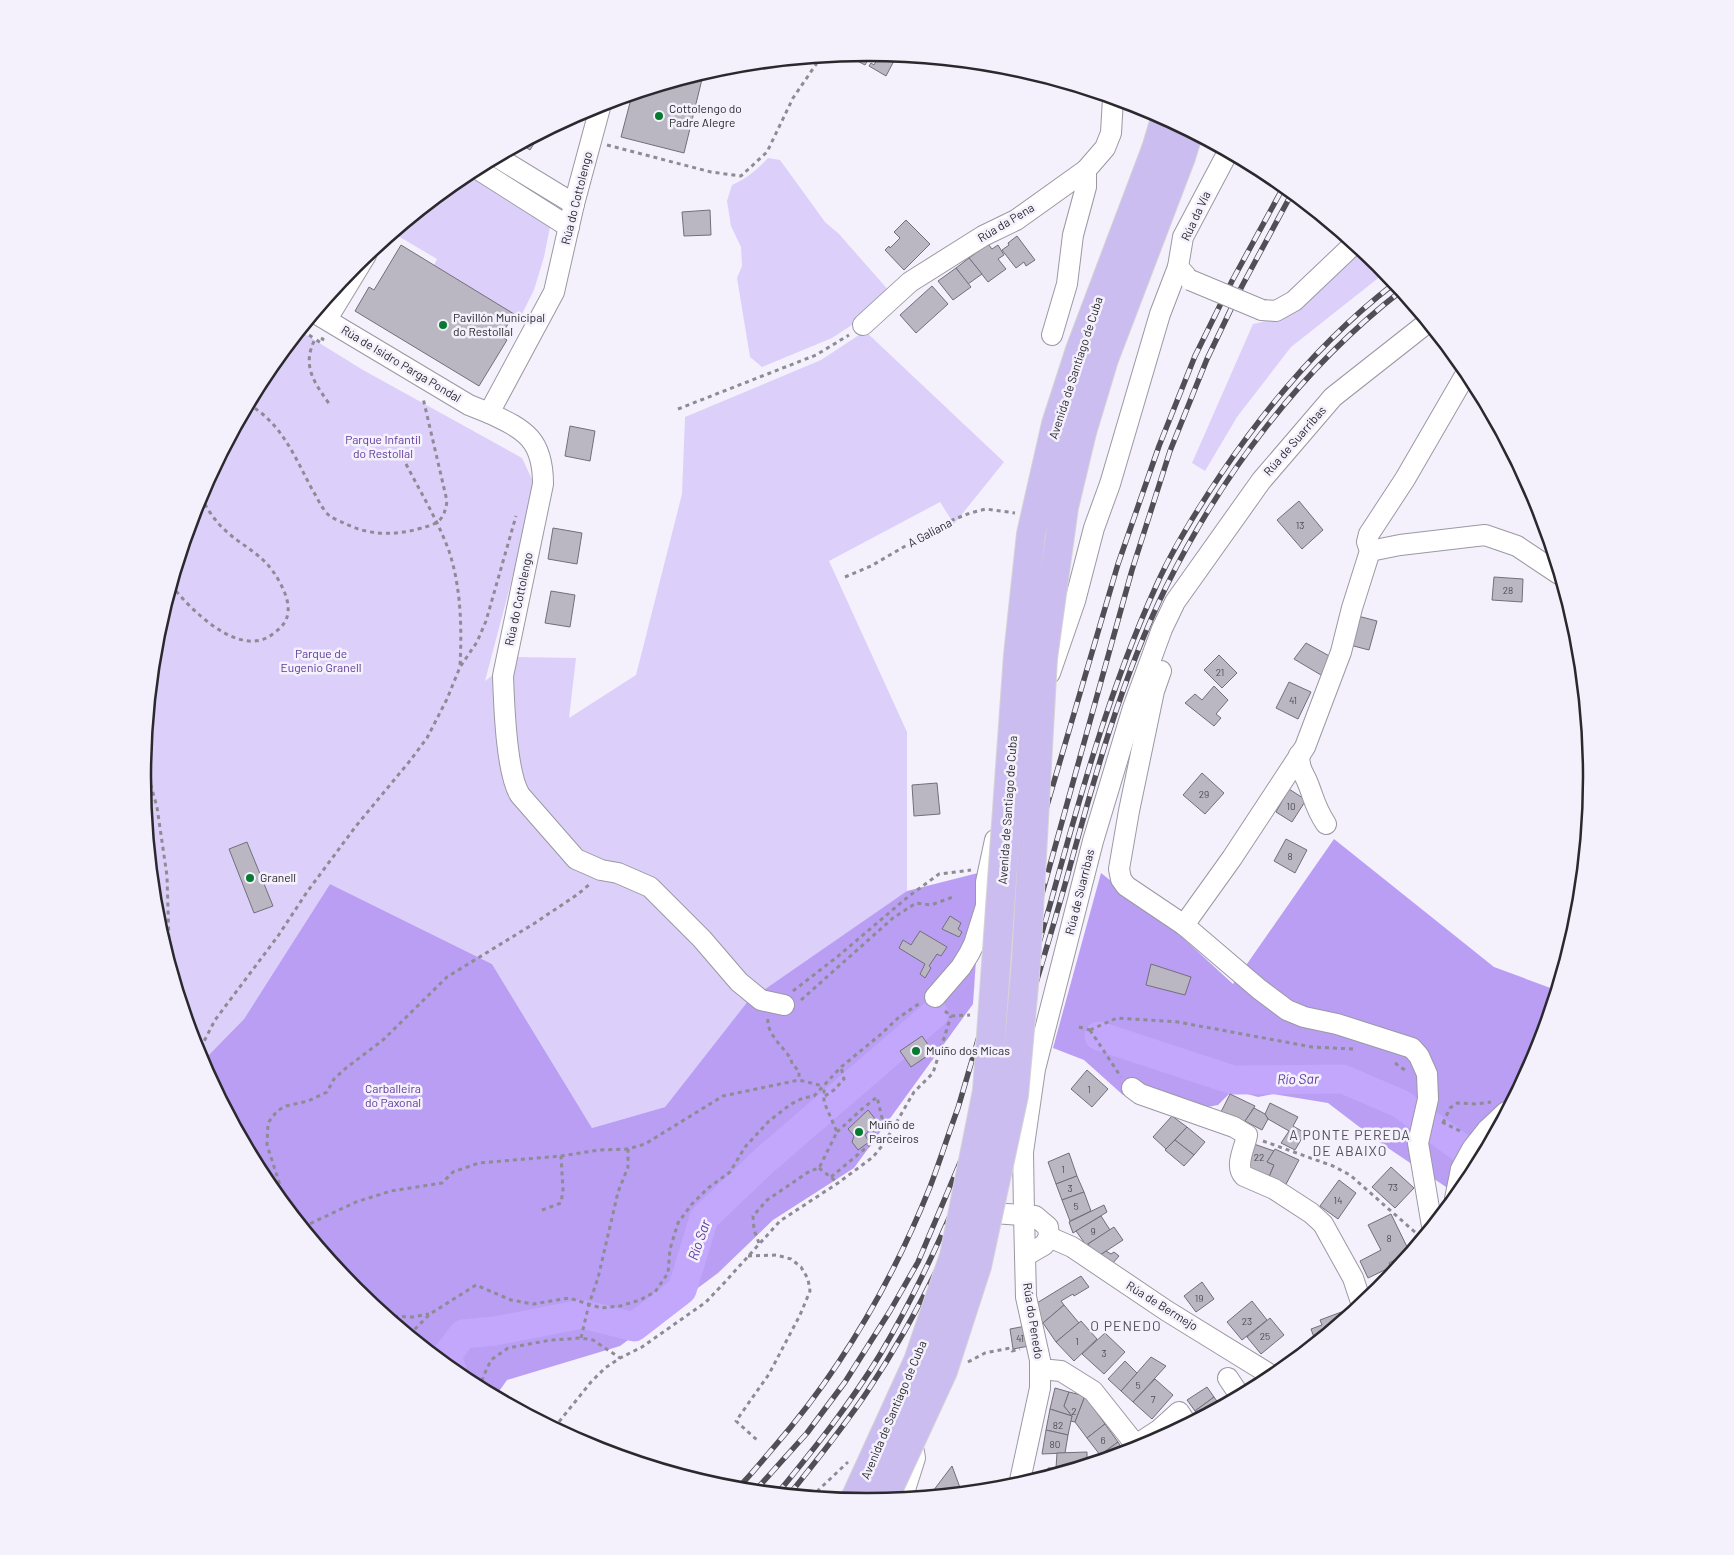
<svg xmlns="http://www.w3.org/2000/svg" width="1734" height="1555" font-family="Barlow,sans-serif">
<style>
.green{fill:#dcd0fa}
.forest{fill:#b99ef4}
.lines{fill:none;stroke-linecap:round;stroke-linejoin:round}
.river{stroke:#c2a7fd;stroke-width:29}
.building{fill:#bab7c3;stroke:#726f7a}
.minor-casing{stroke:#9b98a3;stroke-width:22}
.highway-casing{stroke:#d5d4d5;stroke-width:30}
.path{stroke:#8e8b94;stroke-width:3;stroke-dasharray:4 4;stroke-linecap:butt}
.minor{stroke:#fff;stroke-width:20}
.highway{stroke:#cbbdef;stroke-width:28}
.rail-casing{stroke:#514f55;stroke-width:5.5}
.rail{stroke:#f4f1fd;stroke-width:4;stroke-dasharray:11;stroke-linecap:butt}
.minor-bridge-casing{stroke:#9b98a3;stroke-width:22;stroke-linecap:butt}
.highway-bridge-casing{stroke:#d5d4d5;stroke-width:30;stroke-linecap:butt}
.minor-bridge{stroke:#fff;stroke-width:20}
.highway-bridge{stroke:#cbbdef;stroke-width:28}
.poi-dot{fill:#067a30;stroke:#f4f1fd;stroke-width:2}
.labels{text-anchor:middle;stroke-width:5;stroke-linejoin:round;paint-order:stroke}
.number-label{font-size:10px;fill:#4f4c53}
.poi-label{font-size:12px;fill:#2b292e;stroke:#f4f1fd;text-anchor:start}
.street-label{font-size:12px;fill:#2b292e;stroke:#f4f1fd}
.park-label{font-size:12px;fill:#5f389a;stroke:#f4f1fd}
.water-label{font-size:14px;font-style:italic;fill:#613a9d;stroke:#f4f1fd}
.neighbourhood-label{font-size:14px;letter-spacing:1px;fill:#525059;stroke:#f4f1fd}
.rim{fill:none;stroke:#2b292e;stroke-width:2.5}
</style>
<rect width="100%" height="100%" fill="#f4f1fd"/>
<g class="green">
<path d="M768,158L780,160L825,222L839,234L890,292L867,315L832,338L762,367L750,357L737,278L742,266L741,247L731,226L727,201L732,185C747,178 757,170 768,158Z"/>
<path d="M468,172L551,222L544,257L534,290L520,318L434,265L437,259L398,236L408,221Z"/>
<path d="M1363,251L1380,265L1386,272L1291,347L1237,417L1205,471L1192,463L1253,324L1289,316Z"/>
<path d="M300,331L363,370L522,458L536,488L485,681L517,657L576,658L569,718L636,675L682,494L685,417L821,360L865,331L1004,462L954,524L940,502L829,561L907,732V891L802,981L748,1001L665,1107L592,1128L492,964L330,884L244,1019L201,1063L197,1055L156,919L142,777L156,636L197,500L264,374Z"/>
</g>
<g class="forest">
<path d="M1334,839L1494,967L1556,990L1537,1055L1470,1181L1458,1195L1379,1142L1328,1103L1273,1094L1258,1097L1233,1090L1218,1105L1202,1108L1143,1089L1123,1095L1084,1060L1053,1048L1101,873L1183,938L1233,984Z"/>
<path d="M982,872L973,1004L854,1168L773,1220L718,1273L620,1346L507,1380L495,1397L464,1380L354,1290L264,1180L201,1063L244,1019L330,884L492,964L592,1128L665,1107L748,1001L907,891Z"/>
</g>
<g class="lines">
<g class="river">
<path d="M1099,1036L1233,1080L1343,1079L1401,1104L1468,1153L1482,1157"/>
<path d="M452,1370L447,1355L463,1334L495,1331L582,1314L634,1327L682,1290L704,1218L765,1160L934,1014"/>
</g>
</g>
<g class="building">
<path d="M867,53H872L865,65L846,55Z"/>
<path d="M880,54L887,55L895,59L886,76L869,66L871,63L874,65Z"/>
<path d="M715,70L713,78L703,75L684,153L621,137L632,95Z"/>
<path d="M540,134L530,150L521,144Z"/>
<path d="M710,210L711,235L684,236L682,212Z"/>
<path d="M906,220L930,244L904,270L885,250L889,246L890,248L900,238L894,232Z"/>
<path d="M1017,236L1035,260L1026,266L1024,262L1016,268L1002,250L1009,245L1008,243Z"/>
<path d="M988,244L992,249L998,245L1004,255L998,259L1006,269L988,282L969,258Z"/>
<path d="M401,245L514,314L501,336L507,340L479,386L355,311L369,287L374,290Z"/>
<path d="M969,258L982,274L968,284L956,268Z"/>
<path d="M956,268L971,287L953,300L938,281Z"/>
<path d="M932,286L948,304L916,333L900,315Z"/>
<path d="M570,426L595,431L590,461L565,456Z"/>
<path d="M1299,501L1323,530L1302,549L1277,520Z"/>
<path d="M553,528L582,533L577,564L548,559Z"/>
<path d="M1494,577L1523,579L1522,602L1492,600Z"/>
<path d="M551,591L575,595L570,627L545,623Z"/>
<path d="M1354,615L1377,621L1369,650L1346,644Z"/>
<path d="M1306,643L1333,658L1326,678L1294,659Z"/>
<path d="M1219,655L1237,673L1222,688L1204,670Z"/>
<path d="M1289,682L1311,692L1298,719L1276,708Z"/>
<path d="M1214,686L1228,700L1216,714L1221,718L1214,726L1185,703L1195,694L1202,700Z"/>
<path d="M1202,773L1224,793L1205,814L1183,795Z"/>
<path d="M937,783L940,814L914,816L912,785Z"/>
<path d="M1289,789L1306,800L1292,822L1276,812Z"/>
<path d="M1286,839L1307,850L1295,873L1274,861Z"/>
<path d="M247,842L273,906L254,913L229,849Z"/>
<path d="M950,916L961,923L958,929L962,932L959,937L942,929Z"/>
<path d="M920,931L947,947L941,956L937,954L929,966L931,968L925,978L920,974L925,964L899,948L903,940L911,945Z"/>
<path d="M1151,964L1191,977L1185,995L1146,985Z"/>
<path d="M922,1036L933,1052L911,1067L900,1051Z"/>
<path d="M1087,1070L1108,1089L1092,1107L1071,1089Z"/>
<path d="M1230,1094L1255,1106L1244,1123L1221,1112Z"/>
<path d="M1270,1103L1298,1117L1293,1126L1305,1133L1295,1150L1281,1143L1289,1131L1268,1119L1265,1114Z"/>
<path d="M1254,1108L1265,1114L1268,1119L1262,1130L1245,1121Z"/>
<path d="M868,1110L877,1121L865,1135L869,1142L858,1150L852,1142L854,1136L848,1129Z"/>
<path d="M1172,1116L1187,1127L1166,1149L1153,1137Z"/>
<path d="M1187,1127L1205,1142L1194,1155L1175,1140Z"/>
<path d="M1175,1140L1194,1155L1184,1166L1165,1150Z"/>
<path d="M1251,1143L1274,1151L1267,1162L1274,1165L1269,1177L1243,1170Z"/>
<path d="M1275,1149L1299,1160L1285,1186L1269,1177L1274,1165L1267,1162Z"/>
<path d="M1069,1153L1077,1176L1056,1184L1048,1162Z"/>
<path d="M1391,1167L1414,1188L1395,1208L1372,1187Z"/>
<path d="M1077,1176L1084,1192L1062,1200L1056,1184Z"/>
<path d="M1339,1180L1356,1193L1338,1219L1320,1206Z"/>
<path d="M1084,1192L1091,1211L1070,1221L1062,1200Z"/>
<path d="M1104,1205L1107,1212L1073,1233L1069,1222Z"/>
<path d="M1391,1214L1410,1253L1389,1263L1391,1267L1368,1278L1360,1261L1381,1250L1368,1225Z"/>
<path d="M1101,1216L1110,1230L1086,1245L1076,1231Z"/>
<path d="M1114,1227L1123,1240L1097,1257L1088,1244Z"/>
<path d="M1106,1251L1111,1254L1114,1252L1119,1256L1112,1264L1099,1256Z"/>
<path d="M1081,1276L1089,1287L1074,1296L1073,1294L1061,1301L1064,1305L1043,1323L1032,1306Z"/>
<path d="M1202,1282L1214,1299L1196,1312L1184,1296Z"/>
<path d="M1252,1301L1267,1320L1242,1340L1227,1322Z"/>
<path d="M1064,1305L1079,1323L1056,1342L1043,1323Z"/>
<path d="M1344,1311L1346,1317L1316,1343L1311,1329L1322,1325L1320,1320Z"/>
<path d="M1270,1318L1284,1335L1261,1354L1247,1337Z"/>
<path d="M1081,1321L1097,1339L1074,1361L1056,1342Z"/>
<path d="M1026,1326L1029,1346L1013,1349L1010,1329Z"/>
<path d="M1105,1333L1125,1352L1104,1374L1082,1354Z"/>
<path d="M1151,1357L1166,1366L1133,1402L1121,1391Z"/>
<path d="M1125,1361L1137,1373L1121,1391L1108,1379Z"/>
<path d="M1155,1379L1173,1395L1152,1419L1133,1402Z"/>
<path d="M1207,1387L1214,1397L1195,1411L1187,1400Z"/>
<path d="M1055,1388L1069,1392L1064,1406L1072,1416L1050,1409Z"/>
<path d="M1069,1392L1085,1396L1075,1422L1070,1421L1072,1416L1064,1406Z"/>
<path d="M1085,1396L1105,1424L1087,1438L1075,1422Z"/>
<path d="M1214,1397L1221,1407L1200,1418L1195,1411Z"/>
<path d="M1050,1409L1072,1416L1068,1435L1046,1430Z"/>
<path d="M1105,1424L1118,1442L1100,1455L1087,1438Z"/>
<path d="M1046,1430L1068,1435L1065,1453L1042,1454Z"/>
<path d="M1118,1442L1125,1453L1097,1462L1095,1459Z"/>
<path d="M1087,1452V1465L1073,1469L1056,1468L1057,1453Z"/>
<path d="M952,1466L962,1493L931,1496L930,1495Z"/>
<path d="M1048,1468H1056L1073,1469L1048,1476Z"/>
</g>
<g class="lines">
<g class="minor-casing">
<g id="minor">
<path d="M601,104L574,204L554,292L489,413C526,430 543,440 543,484L503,676C504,703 506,773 520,795L576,859L601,870L618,873L650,887L702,939L739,982L761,1000L784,1005"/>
<path d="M497,157L574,204"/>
<path d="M476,168L569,227"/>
<path d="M1186,276L1178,267L1183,237L1228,152"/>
<path d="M1262,310L1276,311L1294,301L1354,244"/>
<path d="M315,313L469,405L489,413"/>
<path d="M327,319L366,255"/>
<path d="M863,325L910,282L983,236L1016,220L1086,170L1105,148L1111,133L1113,98"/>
<path d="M1052,335L1067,284L1073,235L1086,187V170"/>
<path d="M1370,551L1400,545L1485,535L1517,546L1559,574"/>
<path d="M1161,671L1154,691L1129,811L1119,869L1121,879L1126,886L1184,925L1259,989L1287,1010L1304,1017L1337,1024L1412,1048L1419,1056L1427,1074L1428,1099L1418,1143L1432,1226"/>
<path d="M1050,673L1075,601L1094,528L1110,484L1160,314L1178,267"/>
<path d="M1299,755C1300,773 1304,772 1309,786C1315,802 1316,809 1326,824"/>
<path d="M1184,925L1232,858L1305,747L1341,652L1352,608L1370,551L1367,542L1369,534L1405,479L1467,372"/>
<path d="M935,997L961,967L969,954L974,944L986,906V882L995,840"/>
<path d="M1132,1088L1140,1094L1234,1127L1247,1135C1245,1148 1234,1166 1244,1176L1274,1189L1311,1213L1323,1224L1353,1278L1362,1305"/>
<path d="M1487,1130L1506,1112"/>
<path d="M1455,1199L1461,1169"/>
<path d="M978,1214V1212L1035,1216L1048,1227L1049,1237L1044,1245L1025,1256"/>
<path d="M1049,1237L1072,1247L1167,1311L1274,1377"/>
<path d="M1040,1369L1061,1371L1093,1391L1139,1449"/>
<path d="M1228,1378L1240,1396"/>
<path d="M1136,1445L1159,1430L1179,1412L1187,1424"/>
<path d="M1019,1485L1040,1388V1360L1026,1297L1024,1214L1023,1152L1035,1069L1093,841L1133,708L1162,629L1175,602L1261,481L1333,397L1427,323"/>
<path d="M902,1499L915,1458L914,1452"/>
</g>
</g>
<g class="highway-casing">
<g id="highway">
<path d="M1156,149L1165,119"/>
<path d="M1181,157L1189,131"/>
</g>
</g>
<g class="path">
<path d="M607,145L711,172L741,176L767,152L793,98L821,57"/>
<path d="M309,335L315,339"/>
<path d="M321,338L323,339L321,343L315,339C301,367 315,383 330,405"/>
<path d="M248,404C283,424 295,458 313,491C318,499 323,511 330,516C334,519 340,521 344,523C367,535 393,536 418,529C437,524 444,522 447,501L423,398"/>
<path d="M678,409L816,355L849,335"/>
<path d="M406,464C421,493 438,521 449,551C461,587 462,628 460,665"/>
<path d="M845,577L871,566L945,523L970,513L986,509L1015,513"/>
<path d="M171,585C191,610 241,661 274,633C281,628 287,622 288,612C289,602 285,592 280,583C264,551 239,547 218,523C211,515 205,505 200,495"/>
<path d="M144,761L157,807L167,876L169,942L168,960"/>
<path d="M793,991L837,957L909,896L939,874L971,870"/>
<path d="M801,1000L893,918L916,903L931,905L953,897"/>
<path d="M945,1011L951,1016L970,1015"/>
<path d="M768,1019C766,1033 784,1048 791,1059L792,1064L799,1071V1080"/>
<path d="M1079,1027L1090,1030"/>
<path d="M1090,1030L1117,1018L1178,1022L1312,1047L1354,1049"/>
<path d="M1090,1030L1121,1077"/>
<path d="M197,1055L215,1020L278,936L307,892L356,826L409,762L427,738L447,699L460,667L477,642L486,621L516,516"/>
<path d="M1395,1063L1406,1071"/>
<path d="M825,1096L834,1090L844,1079L841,1067"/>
<path d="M1442,1122L1462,1132"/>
<path d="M1443,1123L1450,1108L1457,1103L1476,1104L1491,1102"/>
<path d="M1263,1141L1333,1166L1350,1175L1416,1233"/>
<path d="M819,1168L838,1183"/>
<path d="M831,1177L873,1142L875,1128L882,1118L877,1097L862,1109L837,1132"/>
<path d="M280,1200L279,1182L267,1145L268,1123L277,1111L286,1106L308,1101L327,1092L334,1079L346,1068L383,1040L447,977L535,923L578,894L590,884"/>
<path d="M542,1210L561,1203L563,1190L561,1156"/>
<path d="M303,1227L356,1202L391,1191L442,1183L453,1172L479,1163L561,1156L599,1150L628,1149"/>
<path d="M759,1243L754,1230L753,1216L767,1200L810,1171L819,1168L837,1132L824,1102V1087"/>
<path d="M748,1256L776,1255L791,1259L801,1267L808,1279L810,1291L800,1315L769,1374L736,1421L757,1440"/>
<path d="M386,1316L412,1317L429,1314"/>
<path d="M409,1335L430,1314L476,1285L511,1300L533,1304L569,1298L601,1308L620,1306L640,1300L655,1292L668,1273L670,1249L678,1223L691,1205L708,1188L730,1172L745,1147L769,1121L791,1104L803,1098L814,1096L841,1067L880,1035L898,1018L920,1003"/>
<path d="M581,1338L589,1304L598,1278L618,1192L628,1167V1149L645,1144L723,1096L799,1080L823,1086"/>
<path d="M968,1362L985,1353L1010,1348L1012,1351L1020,1349"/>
<path d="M481,1389L483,1377L491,1360L508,1348L551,1340L581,1338L593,1340L620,1358"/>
<path d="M554,1428L591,1382L605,1368L620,1358L642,1347L706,1302L725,1282L780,1221L838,1183L873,1157L885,1142L914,1092L933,1073L951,1016"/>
<path d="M810,1490L813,1495"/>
<path d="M811,1497L848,1462"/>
</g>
<use href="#minor" class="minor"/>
<use href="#highway" class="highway"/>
<g class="rail-casing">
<g id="rail">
<path d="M1003,1092C1024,1022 1046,952 1066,881C1093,782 1121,679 1166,587C1222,474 1301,369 1401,291"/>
<path d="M736,1490C750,1476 762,1461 774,1447C841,1370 892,1282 930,1187C940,1161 948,1135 958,1108L1118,564L1159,446L1195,356L1232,281L1284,186"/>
<path d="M755,1491L807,1433L845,1382L890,1311L918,1262L962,1158L1030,937L1132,570L1170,451L1207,359L1242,286L1292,193"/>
<path d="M777,1494C814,1449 851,1403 881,1353C920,1287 951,1216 980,1145C1004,1065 1027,985 1050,905C1080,796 1110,687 1157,584C1174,546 1197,510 1221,474C1269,403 1326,336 1395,283"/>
<path d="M789,1495C816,1461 843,1428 867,1392C917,1317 958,1233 987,1147"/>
</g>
</g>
<use href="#rail" class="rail"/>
<g class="minor-bridge-casing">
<g id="minor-bridge">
<path d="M1190,280L1262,310"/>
<path d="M1461,1169L1472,1149L1487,1130"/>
</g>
</g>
<g class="highway-bridge-casing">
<g id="highway-bridge">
<path d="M854,1501L918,1361L954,1256L987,1091L1018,655L1031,534L1056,424L1080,350L1156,149"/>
<path d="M883,1501L943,1371L977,1266L1014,1095L1026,963L1043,658L1064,507L1082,432L1104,359L1181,157"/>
</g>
</g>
<use href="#minor-bridge" class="minor-bridge"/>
<use href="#highway-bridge" class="highway-bridge"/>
</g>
<g class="poi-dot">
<circle cx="659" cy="116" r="5"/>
<circle cx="443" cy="325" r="5"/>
<circle cx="250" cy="878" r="5"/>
<circle cx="916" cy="1051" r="5"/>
<circle cx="859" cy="1132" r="5"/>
</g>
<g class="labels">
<g class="number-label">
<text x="1300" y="529">13</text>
<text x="1508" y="594">28</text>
<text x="1220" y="676">21</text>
<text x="1293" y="704">41</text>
<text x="1204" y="798">29</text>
<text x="1291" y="810">10</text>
<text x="1290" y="860">8</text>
<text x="1089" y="1093">1</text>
<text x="1259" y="1161">22</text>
<text x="1063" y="1173">1</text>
<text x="1393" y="1191">73</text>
<text x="1070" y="1192">3</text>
<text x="1338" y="1204">14</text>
<text x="1076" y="1210">5</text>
<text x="1093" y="1235">9</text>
<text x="1389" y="1242">8</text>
<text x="1199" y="1302">19</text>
<text x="1247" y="1325">23</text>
<text x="1265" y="1340">25</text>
<text x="1020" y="1342">41</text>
<text x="1077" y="1345">1</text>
<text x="1104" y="1357">3</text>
<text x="1138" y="1389">5</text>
<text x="1153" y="1403">7</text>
<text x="1074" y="1415">2</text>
<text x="1058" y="1429">82</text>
<text x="1103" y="1444">6</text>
<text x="1055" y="1448">80</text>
</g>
<g class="poi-label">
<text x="669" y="113">Cottolengo do<tspan x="669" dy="14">Padre Alegre</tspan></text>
<text x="453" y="322">Pavillón Municipal<tspan x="453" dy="14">do Restollal</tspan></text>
<text x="260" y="882">Granell</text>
<text x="926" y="1055">Muíño dos Micas</text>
<text x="869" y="1129">Muíño de<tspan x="869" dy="14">Parceiros</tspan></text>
</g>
<g class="street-label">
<text transform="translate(577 198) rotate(-76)" y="4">Rúa do Cottolengo</text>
<text transform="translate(1196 216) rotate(-65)" y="4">Rúa da Vía</text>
<text transform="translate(1006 223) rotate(-31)" y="4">Rúa da Pena</text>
<text transform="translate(401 364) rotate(31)" y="4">Rúa de Isidro Parga Pondal</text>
<text transform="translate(1076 368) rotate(-72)" y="4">Avenida de Santiago de Cuba</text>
<text transform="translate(1295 441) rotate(-49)" y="4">Rúa de Suarribas</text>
<text transform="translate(930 533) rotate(-28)" y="4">A Galiana</text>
<text transform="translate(519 599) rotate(-78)" y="4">Rúa do Cottolengo</text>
<text transform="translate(1008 810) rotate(-86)" y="4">Avenida de Santiago de Cuba</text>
<text transform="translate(1080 892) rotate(-76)" y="4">Rúa de Suarribas</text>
<text transform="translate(1162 1306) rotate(32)" y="4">Rúa de Bermejo</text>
<text transform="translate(1033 1321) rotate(81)" y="4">Rúa do Penedo</text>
<text transform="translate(894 1410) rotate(-67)" y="4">Avenida de Santiago de Cuba</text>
</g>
<g class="park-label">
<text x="383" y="444">Parque Infantil<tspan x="383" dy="14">do Restollal</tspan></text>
<text x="321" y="658">Parque de<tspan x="321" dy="14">Eugenio Granell</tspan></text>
<text x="393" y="1093">Carballeira<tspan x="393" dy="14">do Paxonal</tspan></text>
</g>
<g class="water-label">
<text transform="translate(1298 1079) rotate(-1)" y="5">Río Sar</text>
<text transform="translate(699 1240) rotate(-71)" y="5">Río Sar</text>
</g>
<g class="neighbourhood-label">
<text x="1350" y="1140">A PONTE PEREDA<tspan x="1350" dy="16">DE ABAIXO</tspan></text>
<text x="1126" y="1331">O PENEDO</text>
</g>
</g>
<path d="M0 0H1734V1555H0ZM151 777a716 716 0 1 1 1432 0a716 716 0 1 1-1432 0Z" fill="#f4f1fd" fill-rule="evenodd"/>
<path class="rim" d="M151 777a716 716 0 1 1 1432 0a716 716 0 1 1-1432 0Z"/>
</svg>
